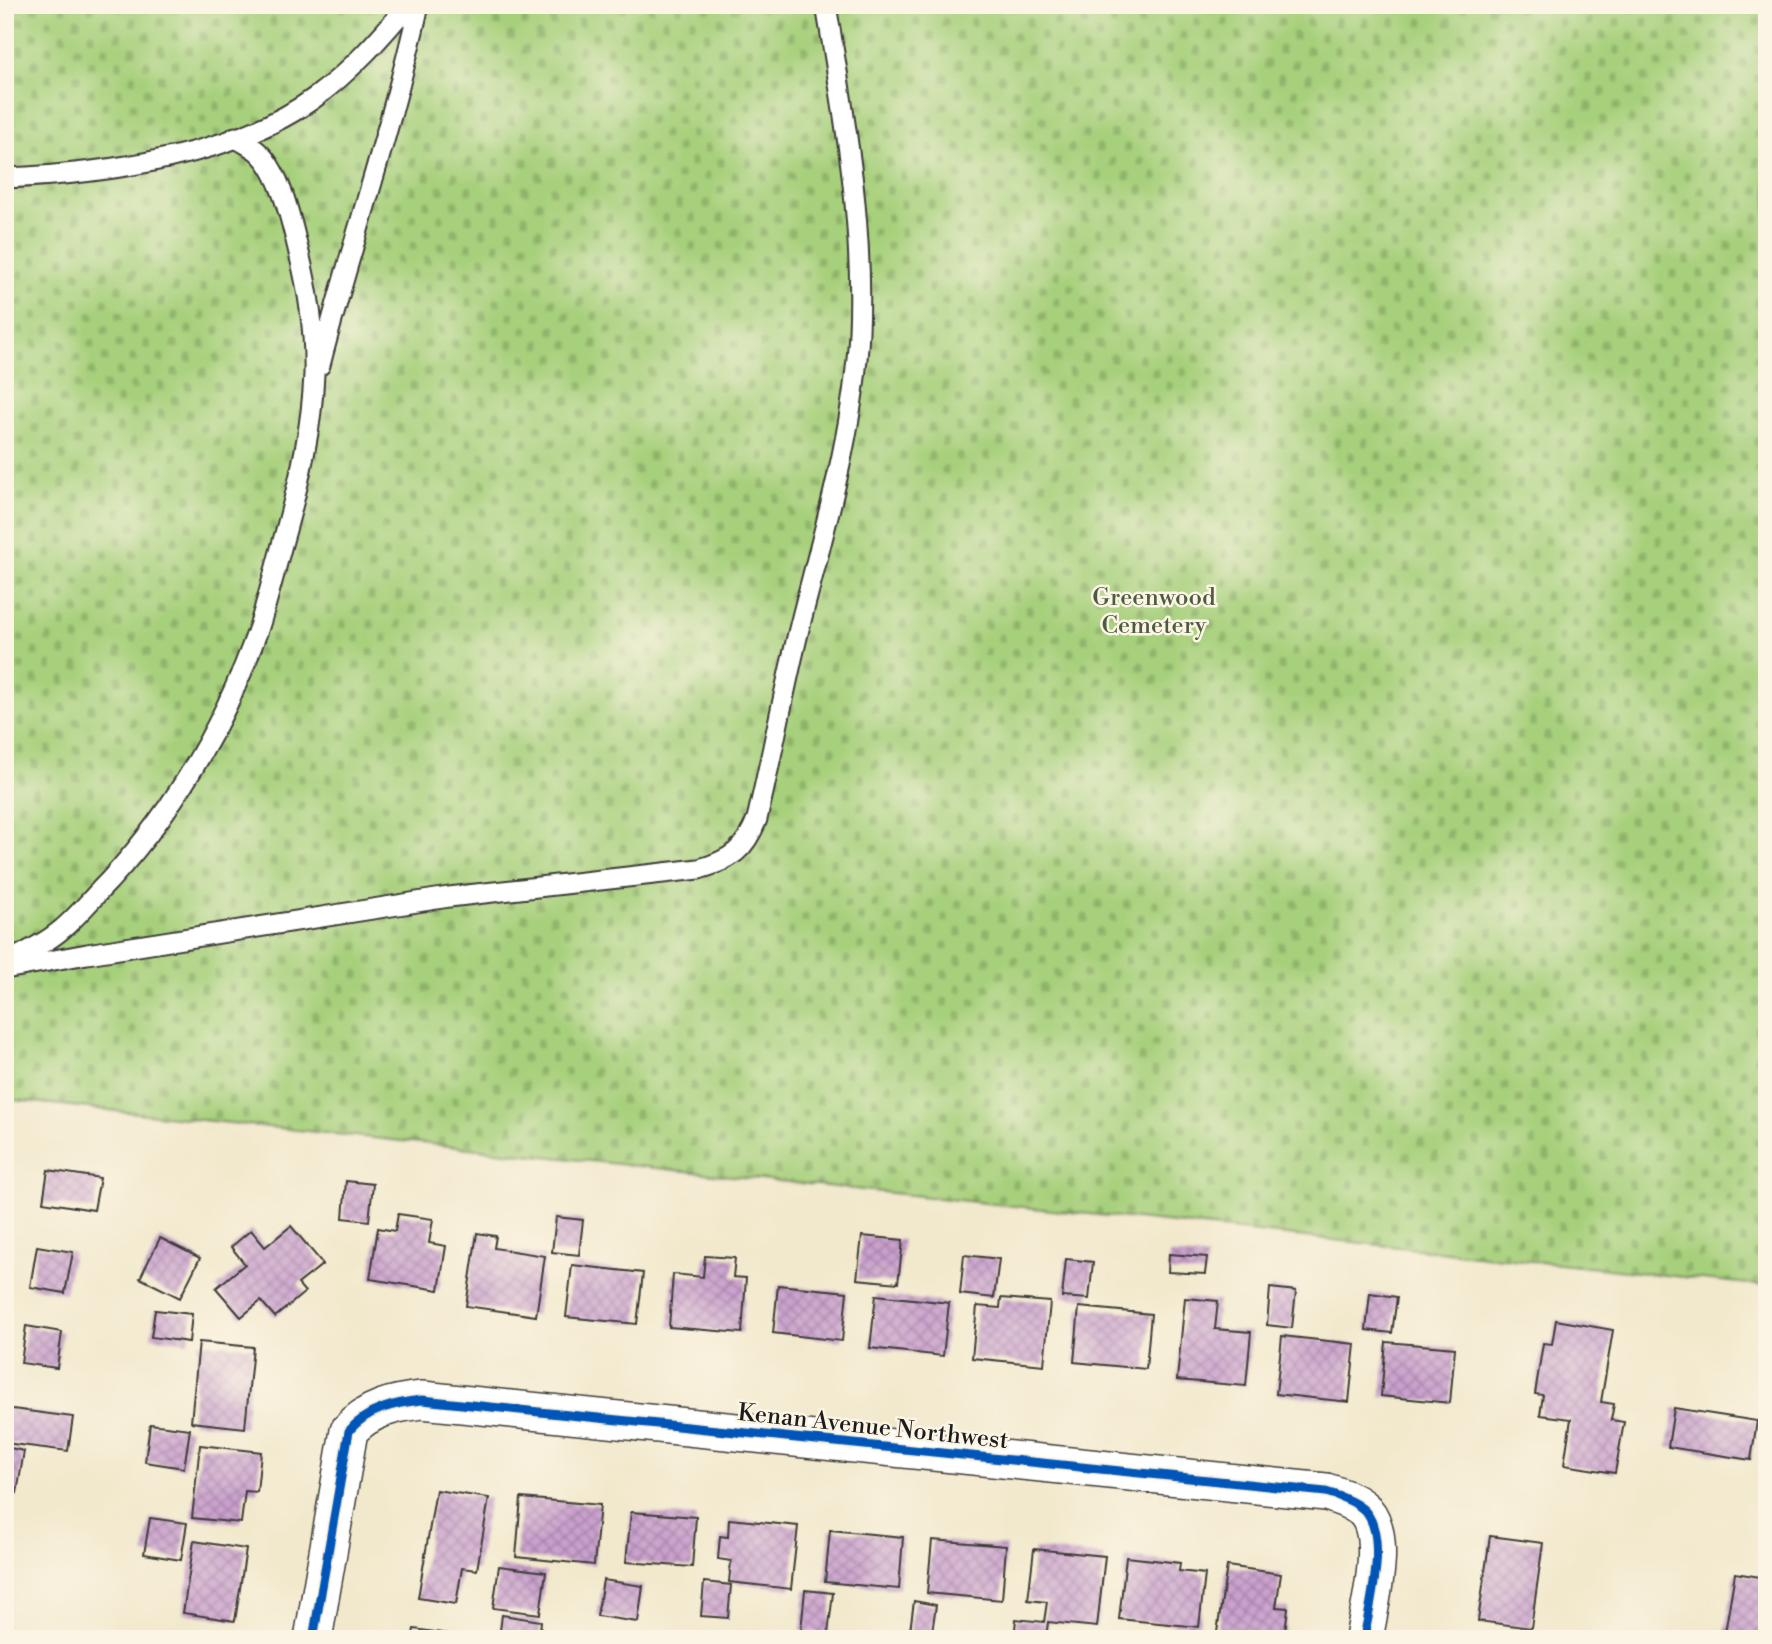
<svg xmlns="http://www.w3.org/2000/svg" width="1772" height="1644" font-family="'Libre Bodoni',serif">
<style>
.cemetery{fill:url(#cemetery-stones);stroke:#62764c;stroke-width:2}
.building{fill:url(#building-cross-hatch)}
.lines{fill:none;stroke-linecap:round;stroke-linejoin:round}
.lane-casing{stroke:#3c3b37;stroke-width:23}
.street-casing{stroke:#3c3b37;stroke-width:40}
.lane{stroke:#fff;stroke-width:19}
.street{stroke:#fff;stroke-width:37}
.cycleway-casing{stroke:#fcf5e5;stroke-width:13}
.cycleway{stroke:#0057b8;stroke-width:9}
.labels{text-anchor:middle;stroke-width:5;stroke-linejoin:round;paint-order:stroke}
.park-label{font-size:24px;fill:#4d5b3e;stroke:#fcf5e5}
.street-label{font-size:24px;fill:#1c1c1c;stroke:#fcf5e5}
</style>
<defs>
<pattern id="cemetery-stones" width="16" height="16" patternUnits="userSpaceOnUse" patternTransform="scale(1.75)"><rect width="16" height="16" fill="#a7d07c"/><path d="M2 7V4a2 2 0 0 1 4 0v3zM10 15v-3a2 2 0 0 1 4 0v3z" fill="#8fb26b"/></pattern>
<pattern id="building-cross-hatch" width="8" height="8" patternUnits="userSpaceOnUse" patternTransform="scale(1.75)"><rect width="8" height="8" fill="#caa1ce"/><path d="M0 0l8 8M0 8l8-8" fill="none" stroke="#a382a6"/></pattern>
</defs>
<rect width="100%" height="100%" fill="#fcf5e5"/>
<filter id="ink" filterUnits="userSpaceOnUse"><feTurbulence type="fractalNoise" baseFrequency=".0143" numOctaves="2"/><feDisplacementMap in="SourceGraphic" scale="14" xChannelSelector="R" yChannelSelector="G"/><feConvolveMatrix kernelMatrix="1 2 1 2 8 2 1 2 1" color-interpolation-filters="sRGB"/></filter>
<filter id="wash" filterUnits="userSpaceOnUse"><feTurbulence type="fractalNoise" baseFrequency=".00686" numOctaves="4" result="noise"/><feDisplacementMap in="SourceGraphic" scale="28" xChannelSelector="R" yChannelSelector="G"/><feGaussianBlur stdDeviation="1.57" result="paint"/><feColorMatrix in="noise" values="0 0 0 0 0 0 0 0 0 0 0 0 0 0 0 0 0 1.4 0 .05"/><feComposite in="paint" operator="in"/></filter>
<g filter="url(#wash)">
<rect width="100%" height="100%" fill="#f2e9cd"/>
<path class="cemetery" d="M5,5H1767V1286L5,1099Z"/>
<g id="blocks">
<g class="building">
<path d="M48,1170L100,1178L94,1210L43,1202Z"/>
<path d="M346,1181L373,1184L369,1221L343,1218Z"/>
<path d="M398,1214L433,1219L429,1243L446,1246L439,1290L370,1279L378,1228L395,1231Z"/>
<path d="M556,1217L583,1220L579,1255L552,1252Z"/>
<path d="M291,1226L323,1264L298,1284L305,1292L275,1317L261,1301L241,1317L216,1288L245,1264L231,1247L251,1230L265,1247Z"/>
<path d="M477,1233L496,1236L494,1248L545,1256L536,1316L466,1306Z"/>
<path d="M862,1236L903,1240L898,1283L857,1279Z"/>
<path d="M160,1238L200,1258L180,1298L140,1278Z"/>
<path d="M37,1246L73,1252L65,1293L30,1287Z"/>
<path d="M1169,1254L1207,1257L1205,1274L1168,1272Z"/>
<path d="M964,1255L999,1259L994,1298L960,1294Z"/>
<path d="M705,1256L735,1258L733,1277L746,1278L742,1333L669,1327L673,1274L703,1277Z"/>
<path d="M1066,1259L1093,1262L1089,1299L1062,1297Z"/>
<path d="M572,1265L643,1273L637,1324L566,1317Z"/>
<path d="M778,1285L847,1292L842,1341L773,1333Z"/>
<path d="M1270,1288L1296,1291L1292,1328L1267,1325Z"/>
<path d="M1370,1293L1397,1297L1392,1333L1366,1330Z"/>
<path d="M876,1295L949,1303L943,1356L870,1348Z"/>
<path d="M1001,1298L1050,1302L1044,1365L972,1358L977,1306L1000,1308Z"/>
<path d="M1185,1298L1218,1301L1215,1329L1251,1332L1246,1386L1177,1380Z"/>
<path d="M1079,1307L1151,1314L1146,1369L1074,1362Z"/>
<path d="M155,1310L192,1314L189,1342L151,1337Z"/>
<path d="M1556,1320L1613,1330L1601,1402L1614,1404L1611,1420L1624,1422L1615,1473L1564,1465L1571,1419L1540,1415L1543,1395L1535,1394L1543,1343L1552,1344Z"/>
<path d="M26,1326L62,1332L57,1368L21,1363Z"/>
<path d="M1282,1336L1355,1344L1349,1402L1276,1394Z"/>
<path d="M199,1342L253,1347L245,1428L191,1422Z"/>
<path d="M1386,1342L1455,1348L1450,1403L1381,1396Z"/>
<path d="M5,1408L73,1417L68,1451L5,1443Z"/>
<path d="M1674,1408L1757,1421L1751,1460L1668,1447Z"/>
<path d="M150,1424L190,1429L184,1468L145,1462Z"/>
<path d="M200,1445L261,1452L257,1492L245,1491L241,1523L192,1518Z"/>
<path d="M5,1447L24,1451L17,1493L5,1491Z"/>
<path d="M436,1490L489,1498L477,1570L462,1568L456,1604L418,1598Z"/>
<path d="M521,1498L600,1505L594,1565L516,1557Z"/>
<path d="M631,1512L696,1517L692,1567L626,1562Z"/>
<path d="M150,1518L187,1523L181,1560L144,1554Z"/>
<path d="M729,1519L798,1526L791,1589L729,1582L731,1561L718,1559L720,1536L728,1537Z"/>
<path d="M830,1530L903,1537L899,1589L825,1582Z"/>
<path d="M1490,1536L1543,1543L1531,1628L1478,1621Z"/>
<path d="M932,1540L1006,1546L1002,1600L927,1593Z"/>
<path d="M194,1541L246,1549L235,1621L183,1613Z"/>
<path d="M1034,1549L1105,1556L1097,1627L1048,1622L1046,1639H1014L1016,1619L1044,1622L1047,1602L1028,1600Z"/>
<path d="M1126,1557L1180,1563L1179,1571L1205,1574L1199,1627L1119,1619Z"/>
<path d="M499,1566L546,1572L540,1614L493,1608Z"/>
<path d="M1227,1566L1281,1574L1276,1607L1288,1608L1284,1639H1216Z"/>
<path d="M1735,1573L1767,1578V1639H1724Z"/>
<path d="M603,1580L643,1586L638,1622L597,1616Z"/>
<path d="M704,1582L731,1585L728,1618L701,1616Z"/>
<path d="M805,1590L833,1593L828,1634L801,1631Z"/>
<path d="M914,1601L936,1605L931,1639L909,1638Z"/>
<path d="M502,1615L541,1621L539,1639H499Z"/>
<path d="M414,1629L470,1637V1639H412Z"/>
<path d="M177,1634L195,1637V1639H176Z"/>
</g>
</g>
</g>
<g filter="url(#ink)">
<use href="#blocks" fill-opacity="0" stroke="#3c3b37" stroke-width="2"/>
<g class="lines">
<g class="lane-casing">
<g id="lane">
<path d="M5,178C103,174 237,156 317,96C352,70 380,38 408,5"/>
<path d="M320,365C351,245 392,127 419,5"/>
<path d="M6,963C24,953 45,944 61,930C78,916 93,897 109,881C176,808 226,721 259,627C269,595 277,562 286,530C300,479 312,427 314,374C315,333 309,293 299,253C292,224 281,171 257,151C251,146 242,142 235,137"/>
<path d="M5,969L87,954L449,897L699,869C731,860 745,850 757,819C773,752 785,684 802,617C826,523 854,429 859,332C864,222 844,113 826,5"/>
</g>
</g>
<g class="street-casing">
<path id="street" d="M313,1639L349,1431C367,1409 395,1403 422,1400L1326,1492C1339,1496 1355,1501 1365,1511C1389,1537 1369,1607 1364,1639"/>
</g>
<use href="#lane" class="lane"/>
<use href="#street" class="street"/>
<g class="cycleway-casing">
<path id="cycleway" d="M313,1639L349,1431C367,1409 395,1403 422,1400L1326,1492C1339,1496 1355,1501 1365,1511C1389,1537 1369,1607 1364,1639"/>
</g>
<use href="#cycleway" class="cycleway"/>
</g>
</g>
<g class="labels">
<g class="park-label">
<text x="1154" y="605">Greenwood<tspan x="1154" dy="28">Cemetery</tspan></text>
</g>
<g class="street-label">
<text transform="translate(873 1426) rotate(6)" y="8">Kenan Avenue Northwest</text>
</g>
</g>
<rect width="1772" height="1644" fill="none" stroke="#fcf5e5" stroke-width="28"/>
</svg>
